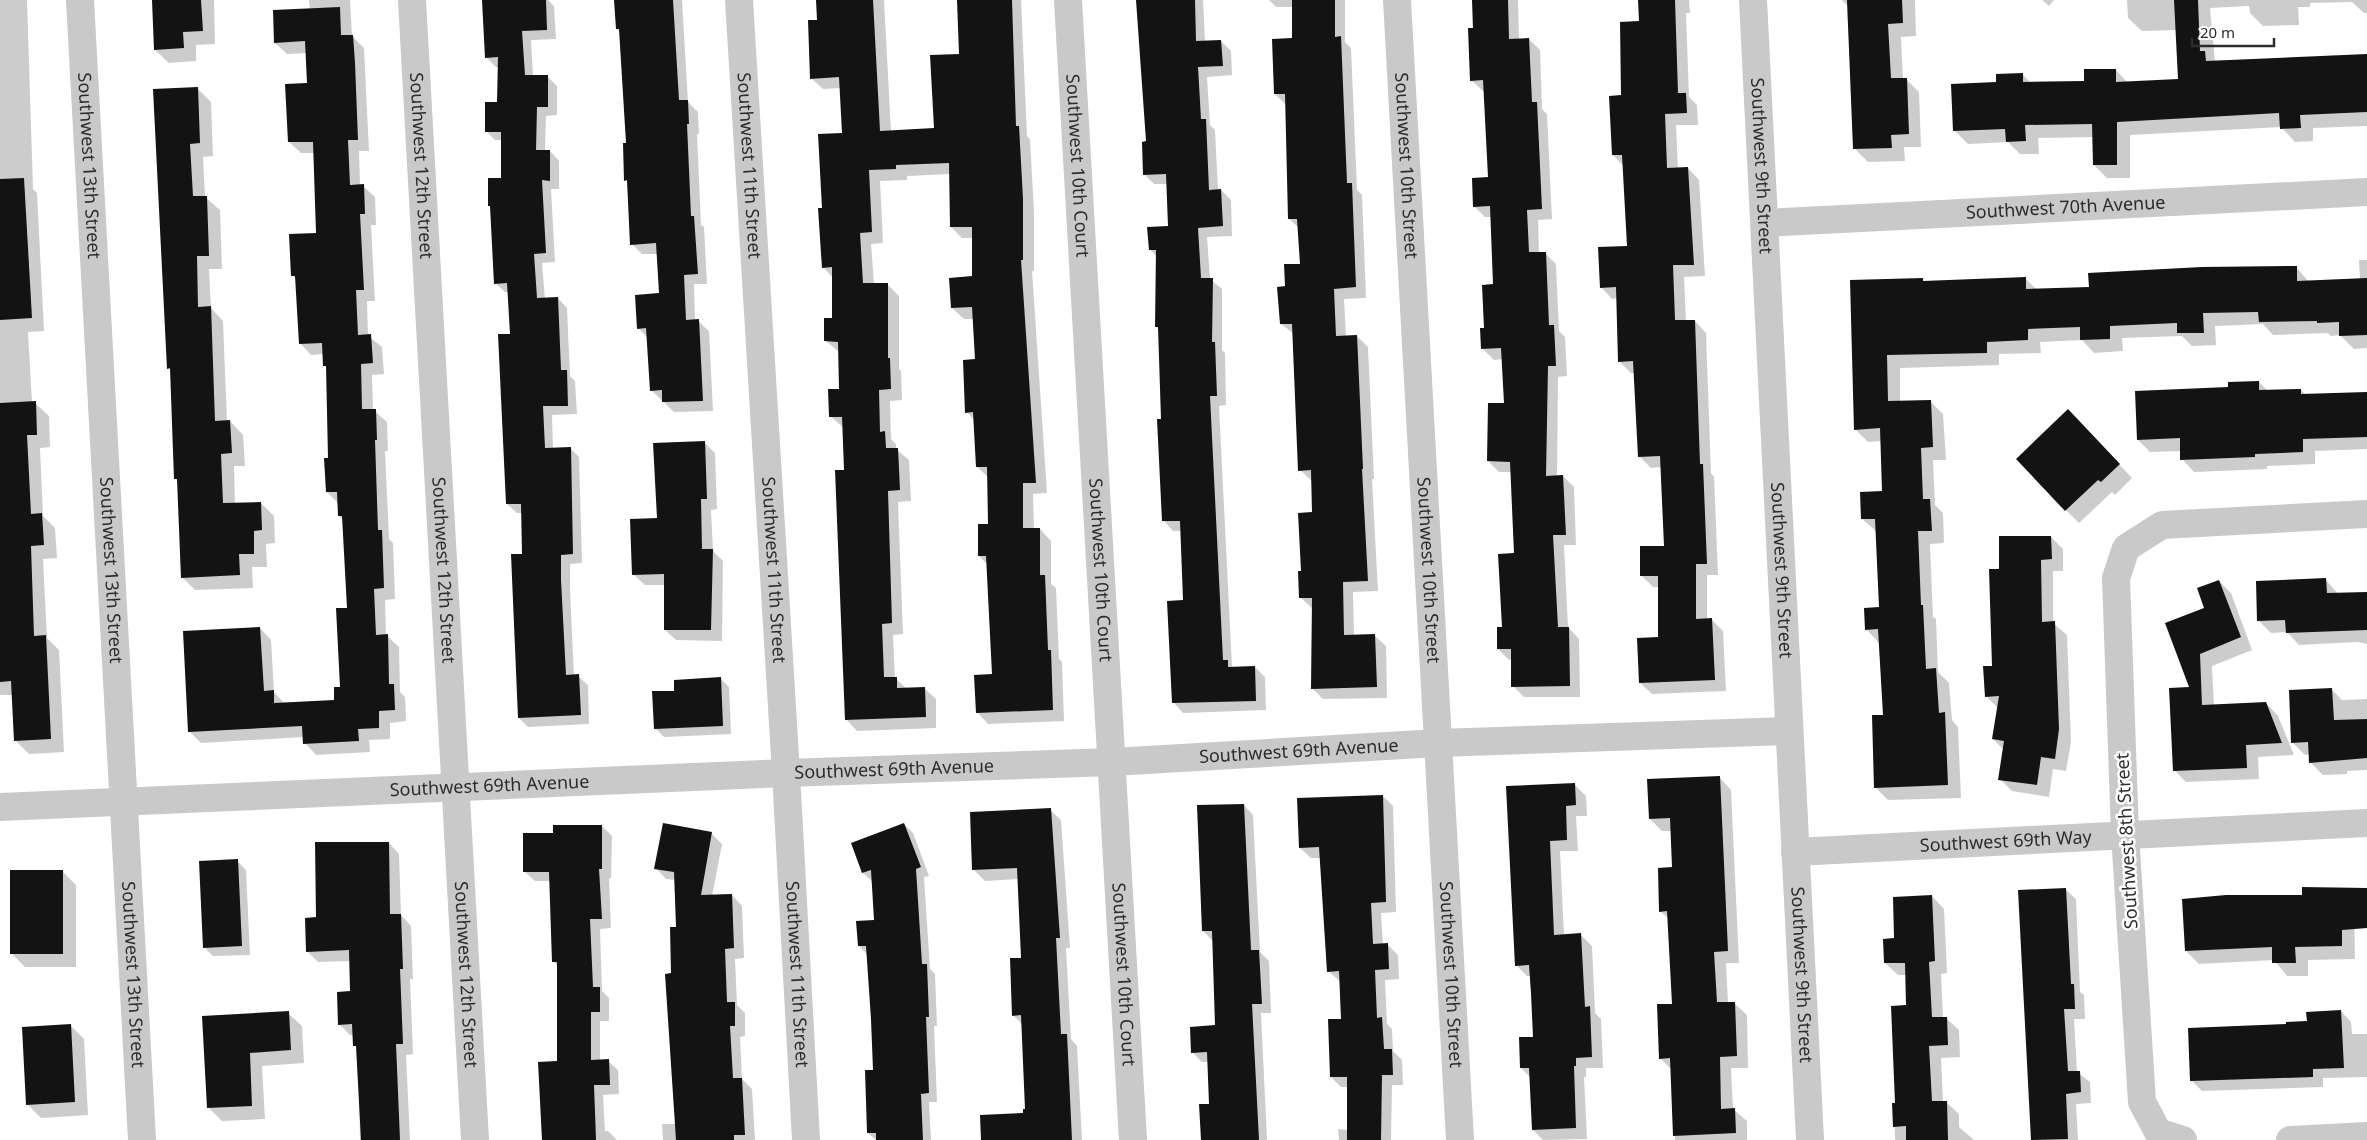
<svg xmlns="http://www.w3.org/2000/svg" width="2367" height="1140" font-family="'Noto Sans',sans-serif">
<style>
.shadow{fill:#0003}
.building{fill:#131313}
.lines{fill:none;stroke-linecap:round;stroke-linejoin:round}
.minor{stroke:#c9c9c9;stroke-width:28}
.labels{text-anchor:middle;stroke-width:5;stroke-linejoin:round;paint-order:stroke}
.street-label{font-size:18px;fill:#2c2c2c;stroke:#fff}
</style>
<rect width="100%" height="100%" fill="#fff"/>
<g class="shadow">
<path d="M0,0H27L33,189L37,193L44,331L28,332L32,403H35L49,416L50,447L40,448L43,516L55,528L57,558L43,559L47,638L59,650L64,752L29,754L15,740L13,695H0Z"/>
<path d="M154,0H214L215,44L196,45V61L169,63L155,50Z"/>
<path d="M309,0H356H350L352,36L364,48L369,151H359L360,186H363L375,197L376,225H371L375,301H367L368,336L382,347L384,374L372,375L373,410L387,422L388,451H385L389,539L393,543L395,599L385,600L386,635L399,647L400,692L405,697L406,721L390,723V739L369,740L370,752L316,755L305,743L304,737L201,743L189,731L260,628L271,640L274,692L285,704L336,702L342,688L348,609L343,520L339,516V504L327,492L329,459L328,369L324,365L323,354L311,355L300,343L297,280L292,275L317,234L315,153H301L289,142L308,85L307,53L287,54L275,43L310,10Z"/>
<path d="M483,0H548L554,6L556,39L531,40L533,76L548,77L557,86V115L546,116L545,151H550L559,161V189H551L555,262L542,263L545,299L558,298L567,308L570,376L575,381L577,414L552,415L553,449L570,448L579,457L582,563L570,564V590L574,676H578L588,685L589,724L528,727L519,718L524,555L522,513H517L507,504L511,335L509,292H505L495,283L491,208L489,206L502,179V140H495L486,131L498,103L499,67H496L486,57Z"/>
<path d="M616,0H682L688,102L698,112L699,134H697L701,225L704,227L707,284H694L695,321H698L709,331L713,411L674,412L651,390L648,338L638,328L660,294L658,254H642L632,244L624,144H627L621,33L617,29Z"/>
<path d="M817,0H884L891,132L935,129L960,55L958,0H1021L1027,136L1030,139L1034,212V271H1032L1047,493L1033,494L1034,529H1040L1051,541V584L1056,588L1059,659L1062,662L1064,721L988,724L977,712L993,675L988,565L979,556L989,525V478L977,467L975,421L967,412L976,360L974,319H964L952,308L973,277V238H962L951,227L950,174L907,176V180L880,181L883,243L871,244L874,284H887L899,296V369L901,371L902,400L890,401L891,439L896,444V449L909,460L911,501L898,502L903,634L893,635L895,678L907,689L924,688L936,699V728L857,731L846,719L844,428L831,417L841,390L839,352L826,341L833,320V278L823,267V209L843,134L841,88L823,89L811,78L818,21Z"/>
<path d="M1138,0H1203L1205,42L1221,41L1231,51L1232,75L1207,77L1210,125L1215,130L1218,190H1221L1231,200L1232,236L1207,237L1210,279L1222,289V350L1225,353L1226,405L1219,406L1232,666L1234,668L1255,667L1265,677L1266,710L1183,713L1174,703L1185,601L1181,531H1173L1164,521L1159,329L1157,327V257L1150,249L1169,227L1168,184H1154L1144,174L1147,143Z"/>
<path d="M1269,0H1345V42L1351,48L1357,190L1362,195L1366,298L1344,299L1346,336H1357L1368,347L1374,479H1372L1378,591L1353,592L1354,636H1375L1386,646L1387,698L1323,699L1312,688L1313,609L1301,598L1303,572L1314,513L1312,481L1300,470L1294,334L1281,324L1287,287L1301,265L1299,228L1289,219L1286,105L1275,94L1293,40L1294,7H1276Z"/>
<path d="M1473,0H1518L1519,40L1529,39L1540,50L1542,109L1547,114L1552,219L1538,220L1539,253H1545L1556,264L1559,331L1565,337L1567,376L1558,377L1557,476H1563L1574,487L1576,545H1564L1568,627L1579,639L1580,697H1524L1513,686V659L1509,660L1498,649L1515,554L1512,472H1499L1488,461L1506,405L1503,359L1494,360L1483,349L1494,285L1492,217H1485L1474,206L1489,178L1485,91H1483L1472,81Z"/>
<path d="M1639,0H1689L1690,13H1686L1689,97L1697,105L1698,125H1676L1678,169L1688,168L1699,180L1705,276L1684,277L1686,321H1695L1706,333L1711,473L1714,477L1718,575H1707V620H1712L1723,631L1726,691L1652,694L1640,683L1660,638V587H1653L1641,575L1665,547L1662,467L1651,468L1639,456L1635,373H1631L1619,361L1618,298L1612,299L1601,287L1628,247L1624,166L1613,155L1623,97L1641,23Z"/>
<path d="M1842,0H1915L1916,36L1901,37L1903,79H1906L1919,92L1921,147H1904L1905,161L1868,162L1855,149L1847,5Z"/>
<path d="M2042,0H2054L2049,6Z"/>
<path d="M2127,0H2367V13H2364L2352,2L2310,3V7H2298L2299,25L2263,26L2250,13L2249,6L2210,8L2215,62L2367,56V126L2313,128V141L2295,142L2281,127L2130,135V178H2107L2094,165V137L2038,138L2039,154H2020L2008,142L1968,144L1954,130L1998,83L2022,74L2031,83L2085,82L2116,70L2128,83L2180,80L2177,30L2142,31L2128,18Z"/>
<path d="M197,88L211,102L213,156L203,157L205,197L220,210L222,269H209L211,308L223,321L227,422L230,421L243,435L245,466H234L235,504L261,503L274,516L275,543L266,544L267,567H252L253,588L195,590L182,577L178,481L175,478L171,371L168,368L154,90Z"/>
<path d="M2359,260H2367V348L2354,349L2340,335L2331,336L2328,333L2273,335L2263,324L2215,326L2216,345L2192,346L2182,336L2122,338L2123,351L2094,353L2082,340L2040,342L2041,353L1999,354V365L1900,368V402L1930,401L1943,414L1946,460H1933L1935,505L1943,513L1944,543L1930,544L1933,617L1936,619L1938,672L1949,683L1952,720L1958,727L1961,798L1888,800L1875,787L1884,716L1879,643L1866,629L1880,608L1877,532L1862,519L1883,492L1881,441L1868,442L1855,429L1851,281L1923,280L1925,282L2025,278L2037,290L2090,288L2296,267L2309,282L2360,280Z"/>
<path d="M2259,382L2268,391L2301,390L2306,395L2367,394V449L2315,451V464L2267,466V469L2194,472L2182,459L2181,451L2150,452L2138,440L2230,388Z"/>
<path d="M2081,424L2132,478L2115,495L2112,492L2079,523L2066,510Z"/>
<path d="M704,442L715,453L717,509L711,510L713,551L723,561L722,641L676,640L665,630V585H645L634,575Z"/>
<path d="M2051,537L2063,549V571H2053V623L2067,635L2071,742L2066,771L2053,769L2049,797L2012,791L2000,779L2004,750L1993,739L1998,708L1986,696L1994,667L2000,570Z"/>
<path d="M2326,580L2338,594L2367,593V644L2358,642L2299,645L2287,632L2271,633L2259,621Z"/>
<path d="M2219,581L2231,593L2252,650L2212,666L2214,706L2266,703L2278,716L2294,755L2258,757L2259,779L2186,782L2174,770L2206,608Z"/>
<path d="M720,678L729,687L731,734L664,737L655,728L676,692Z"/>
<path d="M2332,690L2342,700L2367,699V770L2347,771V774L2323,775L2311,763L2310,754L2305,755L2293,743Z"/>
<path d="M1719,777L1731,790L1739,963H1726L1728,1003H1734L1747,1015L1748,1068H1731L1733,1109L1747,1121V1140H1675L1672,1070L1660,1058L1674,1005L1669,919L1660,911L1673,868L1672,831H1662L1650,819Z"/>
<path d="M1575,785L1586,796L1587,816H1576L1578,851H1560L1564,935H1581L1592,946L1595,1013L1601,1019L1603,1068H1586V1077H1584L1587,1139L1543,1140L1533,1130L1530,1077L1521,1068L1534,1038L1530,976H1527L1516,965L1508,788Z"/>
<path d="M1383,796L1393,806L1396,912L1381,913L1383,945H1388L1398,955L1399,979L1385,980L1387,1024L1392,1029L1393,1051L1402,1060L1403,1085H1392L1391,1140H1339L1338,1129L1348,1130V1087H1341L1331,1077L1343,1020L1341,982L1328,971L1321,858H1311L1300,848Z"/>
<path d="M1244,805L1253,815L1260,952L1269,961L1271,1013H1261L1267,1140H1202L1211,1105L1208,1062H1202L1192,1052L1216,1026L1213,941L1203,931Z"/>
<path d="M1050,810L1061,820L1070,948H1066L1071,1039L1077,1046L1082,1140H982L1024,1114L1026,1110L1023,1025L1013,1015L1022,959L1019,879L985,881L974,870Z"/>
<path d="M904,824L913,833L929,876L924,877L930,969L935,974L937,1026H934L937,1102H929L931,1140H876L868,1133L874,1071L868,955L859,946L875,921L873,882L863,873Z"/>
<path d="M602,826L612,836L611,878L609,879L611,928L600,929L602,991L609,998V1021H600V1061H608L618,1070L619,1094L603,1095L605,1131H608L617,1140H542L559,1063L558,966L554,962L550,881H535L525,872L554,835Z"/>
<path d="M711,833L722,844L712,896L732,895L742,906L744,958L735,959L737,1005L745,1013V1036L740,1037L742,1079L752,1089L755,1140H663L662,1124H676L673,975L677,928L676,880L666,879L656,868Z"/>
<path d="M389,843L399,854L401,915L411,926L413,979H410L413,1054L406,1055L410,1140H360L358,1049L354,1045V1035H350L339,1024L352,992L350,961L318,962L307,951L317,919Z"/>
<path d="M237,861L246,870L250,955L213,956L204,947Z"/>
<path d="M63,872L76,885V967H25L11,953Z"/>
<path d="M2065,889L2076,899L2080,992L2084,995L2085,1019H2074L2077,1072L2090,1082L2091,1103L2076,1104L2078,1140H2032L2019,891Z"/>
<path d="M1932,896L1944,909L1947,973L1941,974L1943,1018H1946L1959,1030L1960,1057L1941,1058L1943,1102H1946L1959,1114V1127L1974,1140H1895L1894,1104H1896L1907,1006L1906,975H1898L1885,963L1896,939Z"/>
<path d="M2354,901L2355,959L2308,960V976H2287L2274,960L2199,964L2186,951Z"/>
<path d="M2341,1011L2351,1022L2352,1034H2367V1077L2323,1078V1087L2202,1091L2192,1081L2287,1025L2308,1023Z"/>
<path d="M288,1013L302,1026L304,1063L262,1066L265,1119L222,1121L209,1108L204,1017Z"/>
<path d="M71,1026L84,1039L88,1115L41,1118L27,1104Z"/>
</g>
<g class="building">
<path d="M152,0H201L203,31L183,32L184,48L154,50Z"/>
<path d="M482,0H546L547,30L522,31L525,75H548V107H537L536,150H550V181L542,180L546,253L534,254L537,298L558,297L561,370H567L568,406H543L545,448L571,447L573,554L561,555V580L566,675L579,674L581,715L518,718L511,554H522L521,504H506L498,334H510L507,283L494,284L490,206H488V178H501V132H485V102H497L498,57L485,58Z"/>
<path d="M614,0H673L679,100H688L689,124H687L691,216H694L698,274L684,275L686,320L699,319L703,401L662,402V390L650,391L646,328L637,329L635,295L659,293L656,243L630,245L627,180L624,181L623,143H626L619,29H616Z"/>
<path d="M816,0H873L880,131L934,128L930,55L959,54L957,0H1012L1016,126H1019L1023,199V260H1021L1036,483H1023V528H1040V575H1045L1048,650H1051L1053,710L976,713L974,675L992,674L986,556H978V524H988L987,467H976L973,412L965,413L963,360L975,359L972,307L951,308L949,278L972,276V227H950L949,163L896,165V169L869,170L872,232L860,233L863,283H888V358H890L891,389L879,390L880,432L885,431L886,448H898L900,490L888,491L892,623L882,624L884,677H897V688L925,687L926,717L845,720L835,470H844L842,417H829L828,389H839L838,342L824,341V318H832V267L822,268L818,208H822L818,134L842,133L839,77L810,79L808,20H817Z"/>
<path d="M1136,0H1195L1196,41L1221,40L1223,66L1198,67L1201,119H1206L1209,190L1221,189L1223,226L1198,228L1201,278H1213L1212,342H1215L1217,396H1210L1223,660H1228V667L1255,666L1256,701L1172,703L1167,601L1183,600L1180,521H1162L1157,419H1161L1158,327H1155L1156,250H1149L1147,227L1168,226L1166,174L1143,175L1142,142L1146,141Z"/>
<path d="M1292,0H1335V37L1341,36L1347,183H1352L1356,287L1334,289L1336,336L1357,335L1363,469H1362L1368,581L1343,582L1344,635L1375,634L1377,687L1311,689L1312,598H1299L1298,571H1301L1298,513L1312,512L1311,470L1298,471L1292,324H1280L1277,287L1285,286L1284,264H1300L1297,219H1288L1285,94H1274L1272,39L1292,38Z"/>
<path d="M1472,0H1508L1509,39L1529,38L1532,102H1537L1542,209L1527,210L1529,252H1546L1549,325H1554L1556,366H1548L1546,476L1563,475L1566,535H1553L1558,627H1569L1570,686L1511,687V649H1497V627H1502L1498,554L1514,553L1510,462L1487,461L1488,403H1504L1501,348L1481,349L1480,328H1484L1482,285L1493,284L1490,206L1473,207L1472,178L1488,177L1483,80L1470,81L1468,28H1473Z"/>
<path d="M1638,0H1675L1678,93H1686L1687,113L1665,114L1667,168L1688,167L1694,265H1673L1675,320H1695L1700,464H1703L1707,564H1696V619L1712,618L1715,680L1639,683L1637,638L1658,637V576H1640V546H1664L1660,456L1638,457L1633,361L1618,362L1616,287L1600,288L1598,247L1627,246L1622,155H1612L1609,96L1621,95L1620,22L1639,21Z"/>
<path d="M1847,0H1902L1903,23L1888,24L1891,78H1907L1909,134L1891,135L1892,148L1853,149Z"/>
<path d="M2174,0H2198L2200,51H2205L2206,61L2367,54V112L2300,115L2301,128L2280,129L2279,113L2117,122V165H2093L2092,124L2025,125L2026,141L2006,142L2005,129L1953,131L1951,84L1996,82V74L2023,73V82L2084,81V69H2116V82L2178,79Z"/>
<path d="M340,7L341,35H353L355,63L358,140H348L350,185L364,184L365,214H360L364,290H356L358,335L371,334L373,363L361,364L362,409H376L377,440H375L378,530H382L384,588L374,589L376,635L388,634L389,684H394L395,710L379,711V728L358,729L359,741L303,744L302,726L188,732L183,631L260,627L264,691L274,690V703L334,700V687H340L336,608H347L342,516H338L337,492H326L324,458H328L326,366H323L322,343L299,344L295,276H291L289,234L316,233L313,142H288L285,84L307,83L305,41L274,43L273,10Z"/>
<path d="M198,87L200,143L190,144L193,196H207L209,256H197L198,307L211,306L215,421L230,420L232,453L221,454L223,503L261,502L262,530L254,531V554H239L240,575L181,578L177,479H174L170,368L167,369L153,89Z"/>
<path d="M24,178L32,318L0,320V179Z"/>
<path d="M2297,266V281L2367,278V335L2339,336V322L2317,323V321L2259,322L2258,312L2203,313L2204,333H2177V323L2110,326V339L2080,340V327L2028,329V340L1987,342V353L1887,355L1888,401L1931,400L1933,447L1921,448L1923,499H1930L1932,531H1918L1921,605H1923L1926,669L1936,668L1939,713L1945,712L1948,785L1874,788L1872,715H1883L1878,629L1865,630L1864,608L1879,607L1875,519H1861L1860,492L1882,491L1880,428L1854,430L1850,280L1923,278V281L2026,277V289L2089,287L2088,273L2202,267Z"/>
<path d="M2259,381V390L2301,389V394L2367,392V437L2303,439V452L2255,454V457L2180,460V438L2137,440L2135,391L2228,387V382Z"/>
<path d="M36,401L37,435H27L31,514L42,513L44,545L31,546L34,636L46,635L51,739L14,741L11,681L0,682V403Z"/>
<path d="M2068,409L2120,464L2101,482L2098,480L2065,511L2016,459Z"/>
<path d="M705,441L707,499H701L702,549H713L711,630H664V574L632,575L630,519L657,518L653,443Z"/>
<path d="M1999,536H2051L2052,559L2041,560L2042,622L2055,621L2059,729L2055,759L2041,757L2037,785L1998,780L2004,741L1992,739L1999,696L1985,697L1983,666H1992L1989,569H1999Z"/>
<path d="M2326,578L2327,593L2367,592V630L2286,633L2285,620L2257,621L2256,581Z"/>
<path d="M2219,580L2241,637L2200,654L2202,705L2266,702L2282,743L2246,745L2247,768L2173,771L2169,688L2189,687L2165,623L2204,608L2197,588Z"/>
<path d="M721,677L723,726L654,729L652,691H674V680Z"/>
<path d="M2332,688L2334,720L2367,719V758L2309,763L2308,742L2291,743L2289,690Z"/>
<path d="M1720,776L1728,951L1714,952L1717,1002H1735L1737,1056L1720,1057L1721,1109L1735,1108L1736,1133L1673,1136L1670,1058L1659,1059L1657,1004H1672L1667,911L1659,912L1658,868L1672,867L1670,818L1649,819L1647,779Z"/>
<path d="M1575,783L1576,805L1566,806L1567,840L1550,841L1554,935L1581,933L1585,1007L1590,1006L1592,1057L1576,1058V1066H1574L1576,1128L1532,1130L1529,1068H1520L1519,1037H1533L1531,993L1529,965L1515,966L1506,786Z"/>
<path d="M1383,795L1386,902L1371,903L1373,944L1388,943L1389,969L1375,970L1377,1018L1382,1017L1384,1049H1392L1393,1075H1382L1381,1140H1347V1077H1330L1328,1019H1341L1339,971L1327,972L1319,847L1299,848L1297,798Z"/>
<path d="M1244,804L1251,950H1259L1262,1004H1252L1259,1140H1201L1199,1104H1209L1207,1052L1191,1053L1190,1027L1215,1025L1212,931H1202L1197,805Z"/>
<path d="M1051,808L1060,938H1056L1061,1034H1067L1072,1140H981L980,1115L1023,1113V1109H1025L1021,1015L1012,1016L1010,958H1021L1017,868L972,870L970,812Z"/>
<path d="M663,823L712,832L701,895L732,894L734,948L725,949L727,1002H735V1026H730L733,1078H742L745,1135H734V1140H676L665,974L671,973L670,927H676L674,872L654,869Z"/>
<path d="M904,823L921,867L916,869L922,964H927L929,1017H926L929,1093L921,1094L923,1140H876V1133H867L865,1070H873L871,1019L866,946H858L856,921L874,920L871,870L862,873L851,843Z"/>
<path d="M553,825H602V869H599L602,919H590L593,987H600V1012H591V1060L609,1059L610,1085H594L596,1140H542L538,1062L557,1061V962H552L549,872H523V833H553Z"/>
<path d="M315,842H389L390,914H401L403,969H400L403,1044H396L400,1140H361L356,1046H353L352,1024L338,1025L337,992L350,991L349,950L306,952L305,918L316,917Z"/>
<path d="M238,859L242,946L203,948L199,861Z"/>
<rect x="10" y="870" width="53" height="84"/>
<path d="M2302,887L2367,888V928L2342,930V946L2295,947L2296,963H2272V947L2185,951L2182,899L2226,895H2302Z"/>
<path d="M2066,888L2071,984H2074L2075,1009H2064L2068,1071H2080L2081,1092L2066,1094L2068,1139L2031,1140L2018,890Z"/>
<path d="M1932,895L1935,961L1929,962L1932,1017H1947L1948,1045L1929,1046L1932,1101H1947L1948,1140H1906V1126L1893,1127L1892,1103H1895L1891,1006L1906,1005L1905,963H1884L1883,939L1894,938L1893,897Z"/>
<path d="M2341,1010L2344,1068L2313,1069V1077L2190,1081L2188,1028L2286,1024V1022L2307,1021L2306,1012Z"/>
<path d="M289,1011L291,1050L250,1053L252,1106L207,1108L202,1016Z"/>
<path d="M71,1024L75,1102L26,1105L22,1027Z"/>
</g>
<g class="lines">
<g class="minor">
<path id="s1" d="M80,0L142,1140"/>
<path id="s2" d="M412,0L475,1140"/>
<path id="s3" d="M739,0L786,773L806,1140"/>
<path id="s4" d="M1068,0L1133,1140"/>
<path id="s5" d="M1397,0L1460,1140"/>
<path id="s6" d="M1753,0L1810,1140"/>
<path id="s7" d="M1765,223L2367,192"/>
<path id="s8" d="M0,807L786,773L1112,762L1438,743L1789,731"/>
<path id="s9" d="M1795,852L2367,823"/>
<path d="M2183,1140L2158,1132L2142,1102L2125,834L2116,578L2126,548L2162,525L2367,514"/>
<path d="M2290,1140L2367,1136"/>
</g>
</g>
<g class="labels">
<g class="street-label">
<text dy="6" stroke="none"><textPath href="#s6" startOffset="166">Southwest 9th Street</textPath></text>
<text dy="6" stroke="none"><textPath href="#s1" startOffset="166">Southwest 13th Street</textPath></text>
<text dy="6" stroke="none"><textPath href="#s2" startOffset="166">Southwest 12th Street</textPath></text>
<text dy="6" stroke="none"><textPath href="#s3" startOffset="166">Southwest 11th Street</textPath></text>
<text dy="6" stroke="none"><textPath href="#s4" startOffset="166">Southwest 10th Court</textPath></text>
<text dy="6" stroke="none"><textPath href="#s5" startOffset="166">Southwest 10th Street</textPath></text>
<text dy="6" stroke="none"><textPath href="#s7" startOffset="301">Southwest 70th Avenue</textPath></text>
<text dy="6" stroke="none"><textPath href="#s1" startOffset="571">Southwest 13th Street</textPath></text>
<text dy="6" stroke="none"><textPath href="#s2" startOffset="571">Southwest 12th Street</textPath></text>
<text dy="6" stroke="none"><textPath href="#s3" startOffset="571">Southwest 11th Street</textPath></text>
<text dy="6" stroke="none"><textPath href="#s4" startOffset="571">Southwest 10th Court</textPath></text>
<text dy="6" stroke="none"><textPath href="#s5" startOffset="571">Southwest 10th Street</textPath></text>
<text dy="6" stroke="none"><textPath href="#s6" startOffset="571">Southwest 9th Street</textPath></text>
<text dy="6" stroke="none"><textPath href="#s8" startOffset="1300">Southwest 69th Avenue</textPath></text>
<text dy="6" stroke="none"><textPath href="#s8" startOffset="895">Southwest 69th Avenue</textPath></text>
<text dy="6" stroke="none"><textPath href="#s8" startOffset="490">Southwest 69th Avenue</textPath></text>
<text dy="6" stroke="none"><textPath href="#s9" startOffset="211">Southwest 69th Way</textPath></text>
<text transform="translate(2127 841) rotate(-93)" y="6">Southwest 8th Street</text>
<text dy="6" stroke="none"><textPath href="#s1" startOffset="976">Southwest 13th Street</textPath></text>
<text dy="6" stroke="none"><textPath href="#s2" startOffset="976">Southwest 12th Street</textPath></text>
<text dy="6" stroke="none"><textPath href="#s3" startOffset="976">Southwest 11th Street</textPath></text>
<text dy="6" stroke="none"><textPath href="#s4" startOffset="976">Southwest 10th Court</textPath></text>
<text dy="6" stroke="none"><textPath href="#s5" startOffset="976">Southwest 10th Street</textPath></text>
<text dy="6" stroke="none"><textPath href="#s6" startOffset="976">Southwest 9th Street</textPath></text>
</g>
</g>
<path d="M2192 38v8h82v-8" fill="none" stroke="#2c2c2c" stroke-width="2.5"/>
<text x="2200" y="38" font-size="15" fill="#2c2c2c" stroke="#ffffff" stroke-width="4" paint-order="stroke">20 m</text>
</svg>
